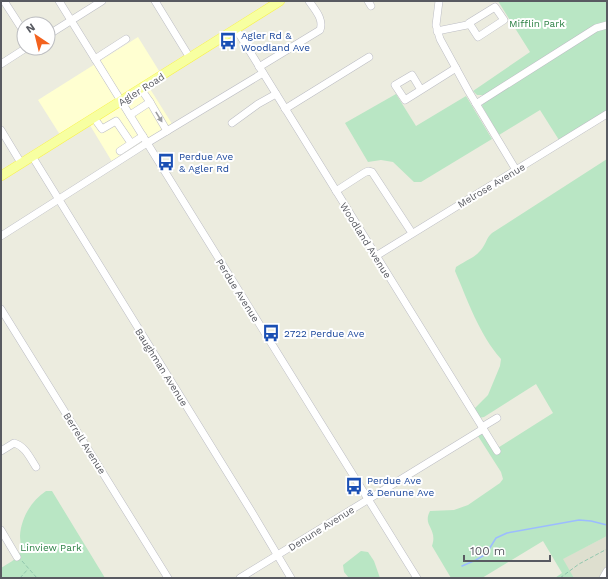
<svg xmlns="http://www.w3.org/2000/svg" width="608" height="579" font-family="'Work Sans',sans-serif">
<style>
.commercial{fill:#ffffd1}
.education{fill:#dedfcf}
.green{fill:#b9e6c4}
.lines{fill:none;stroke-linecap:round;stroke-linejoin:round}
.stream{stroke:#9cbcff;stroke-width:1.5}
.minor-casing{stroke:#bcbdc4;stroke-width:8}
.major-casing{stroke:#f9f24b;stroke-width:10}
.path{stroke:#92c7ae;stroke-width:1;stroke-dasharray:4 2;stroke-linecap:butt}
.minor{stroke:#fff;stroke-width:7}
.major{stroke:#f7ffa1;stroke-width:9}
.oneway{fill:#9b9ca0}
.labels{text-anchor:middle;stroke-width:4;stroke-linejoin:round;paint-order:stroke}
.park-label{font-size:10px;fill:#2e8246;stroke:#fff}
.transit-label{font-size:10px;fill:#164399;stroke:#fff;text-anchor:start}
.street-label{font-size:10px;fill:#585a61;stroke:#fff}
</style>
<rect width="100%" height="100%" fill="#ececdf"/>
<path class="commercial" d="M138,37L161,74L147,84L174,127L114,165L88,122L62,138L38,100Z"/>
<path class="education" d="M607,536V578H574L562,559Z"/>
<g class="green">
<path d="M498,1H607V110L559,140L540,110L499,135L482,106L485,98L483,95H477L473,91L530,52Z"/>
<path d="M396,94L416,126L466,96L492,139L421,182H414L393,162L381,160L368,162L345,123Z"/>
<path d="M607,159V536L563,559L574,578H555L562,573L543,541L482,578H451L432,546C438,528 422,526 430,511L454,510L468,505L500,483L503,479L501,472L478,436L481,433L496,449L553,413L536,384L484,417L479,418L474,409L488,395L500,366L501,359C479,334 468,301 455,271L456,267C463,262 474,258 480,251C486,245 486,238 492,233Z"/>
<path d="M46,491H52L105,578H1V568C7,564 18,559 20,552C22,547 20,541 20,536C21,518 31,501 46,491Z"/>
<path d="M361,551L368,552L374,561L380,578H349L344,572L343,565Z"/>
</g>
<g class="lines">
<path class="stream" d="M462,566L476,560L486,554L496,538L507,533L579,520L591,521L607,525"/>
<g class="minor-casing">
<g id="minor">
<path d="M4,1L24,32"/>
<path d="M59,1L417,578"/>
<path d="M155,1L190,58"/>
<path d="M368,1L371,6"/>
<path d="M439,1L436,25L440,39L469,92L516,170"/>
<path d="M236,29L497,451"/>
<path d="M437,31L467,25L469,23L495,7L504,20L478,37L469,23"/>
<path d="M48,35L102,1"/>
<path d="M95,59L126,39"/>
<path d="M1,64L26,48"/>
<path d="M259,67L320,30C324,19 315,10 309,1"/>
<path d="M421,90L405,100L395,85L412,75L421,90L456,68"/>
<path d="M150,102L167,131"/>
<path d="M476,104L596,28L607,25"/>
<path d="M285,109L369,57"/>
<path d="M130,115L150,102L141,89"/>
<path d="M94,118L102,129L116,121L131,143"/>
<path d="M232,123L258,104L276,94"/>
<path d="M1,130L21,163"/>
<path d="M120,151L143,136"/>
<path d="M32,156L253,514L291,578"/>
<path d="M336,191L364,173L368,171L372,172L412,233"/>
<path d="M1,236L147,143L263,73"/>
<path d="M376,256L607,114"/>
<path d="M1,309L168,578"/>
<path d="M482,427L497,418"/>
<path d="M1,451L14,443C25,446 30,458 36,467"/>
<path d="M1,530L17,557"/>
<path d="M240,578L483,429"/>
<path d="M603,578L607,571"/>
</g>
</g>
<g class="major-casing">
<path id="major" d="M1,176L280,1"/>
</g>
<g class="path">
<path d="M22,561L37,578"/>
<path d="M20,578L28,569"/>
<path d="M560,578L579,564L607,549"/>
</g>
<use href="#minor" class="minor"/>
<use href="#major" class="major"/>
</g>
<defs><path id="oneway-solid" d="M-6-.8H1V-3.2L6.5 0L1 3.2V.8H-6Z"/></defs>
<use class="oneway" href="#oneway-solid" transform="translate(159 117) rotate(58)"/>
<defs>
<g id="bus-bare" transform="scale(1.38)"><path d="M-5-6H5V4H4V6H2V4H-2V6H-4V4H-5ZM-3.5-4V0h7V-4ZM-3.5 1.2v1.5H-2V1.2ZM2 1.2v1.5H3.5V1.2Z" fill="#1a4fb4" stroke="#fff" stroke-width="2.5" paint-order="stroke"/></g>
</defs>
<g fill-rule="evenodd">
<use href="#bus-bare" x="228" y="41"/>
<use href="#bus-bare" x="166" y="162"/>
<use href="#bus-bare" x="271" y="333"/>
<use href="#bus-bare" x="354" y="486"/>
</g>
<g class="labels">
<g class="park-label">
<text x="537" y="27">Mifflin Park</text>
<text x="51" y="551">Linview Park</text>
</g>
<g class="transit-label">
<text x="241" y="39">Agler Rd &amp;<tspan x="241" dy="12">Woodland Ave</tspan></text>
<text x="179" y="160">Perdue Ave<tspan x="179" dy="12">&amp; Agler Rd</tspan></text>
<text x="284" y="337">2722 Perdue Ave</text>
<text x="367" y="484">Perdue Ave<tspan x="367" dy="12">&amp; Denune Ave</tspan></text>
</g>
<g class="street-label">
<text transform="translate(141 89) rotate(-32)" y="4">Agler Road</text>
<text transform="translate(491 185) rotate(-31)" y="4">Melrose Avenue</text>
<text transform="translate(366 240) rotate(58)" y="4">Woodland Avenue</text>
<text transform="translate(238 290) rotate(58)" y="4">Perdue Avenue</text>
<text transform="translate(162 367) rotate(58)" y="4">Baughman Avenue</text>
<text transform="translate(85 443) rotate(58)" y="4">Berrell Avenue</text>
<text transform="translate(321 528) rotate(-32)" y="4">Denune Avenue</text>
</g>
</g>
<rect width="608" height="579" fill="none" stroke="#585a61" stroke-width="4"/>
<g transform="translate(36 36) rotate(325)"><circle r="19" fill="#ffffff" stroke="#bcbdc0"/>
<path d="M0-3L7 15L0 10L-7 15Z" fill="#f3621e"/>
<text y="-6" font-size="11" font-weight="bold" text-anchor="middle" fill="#585a61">N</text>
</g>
<path d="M464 555v6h86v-6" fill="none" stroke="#585a61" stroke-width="2"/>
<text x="470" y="555" font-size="12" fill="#585a61" stroke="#ffffff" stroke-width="3" paint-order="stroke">100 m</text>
</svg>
